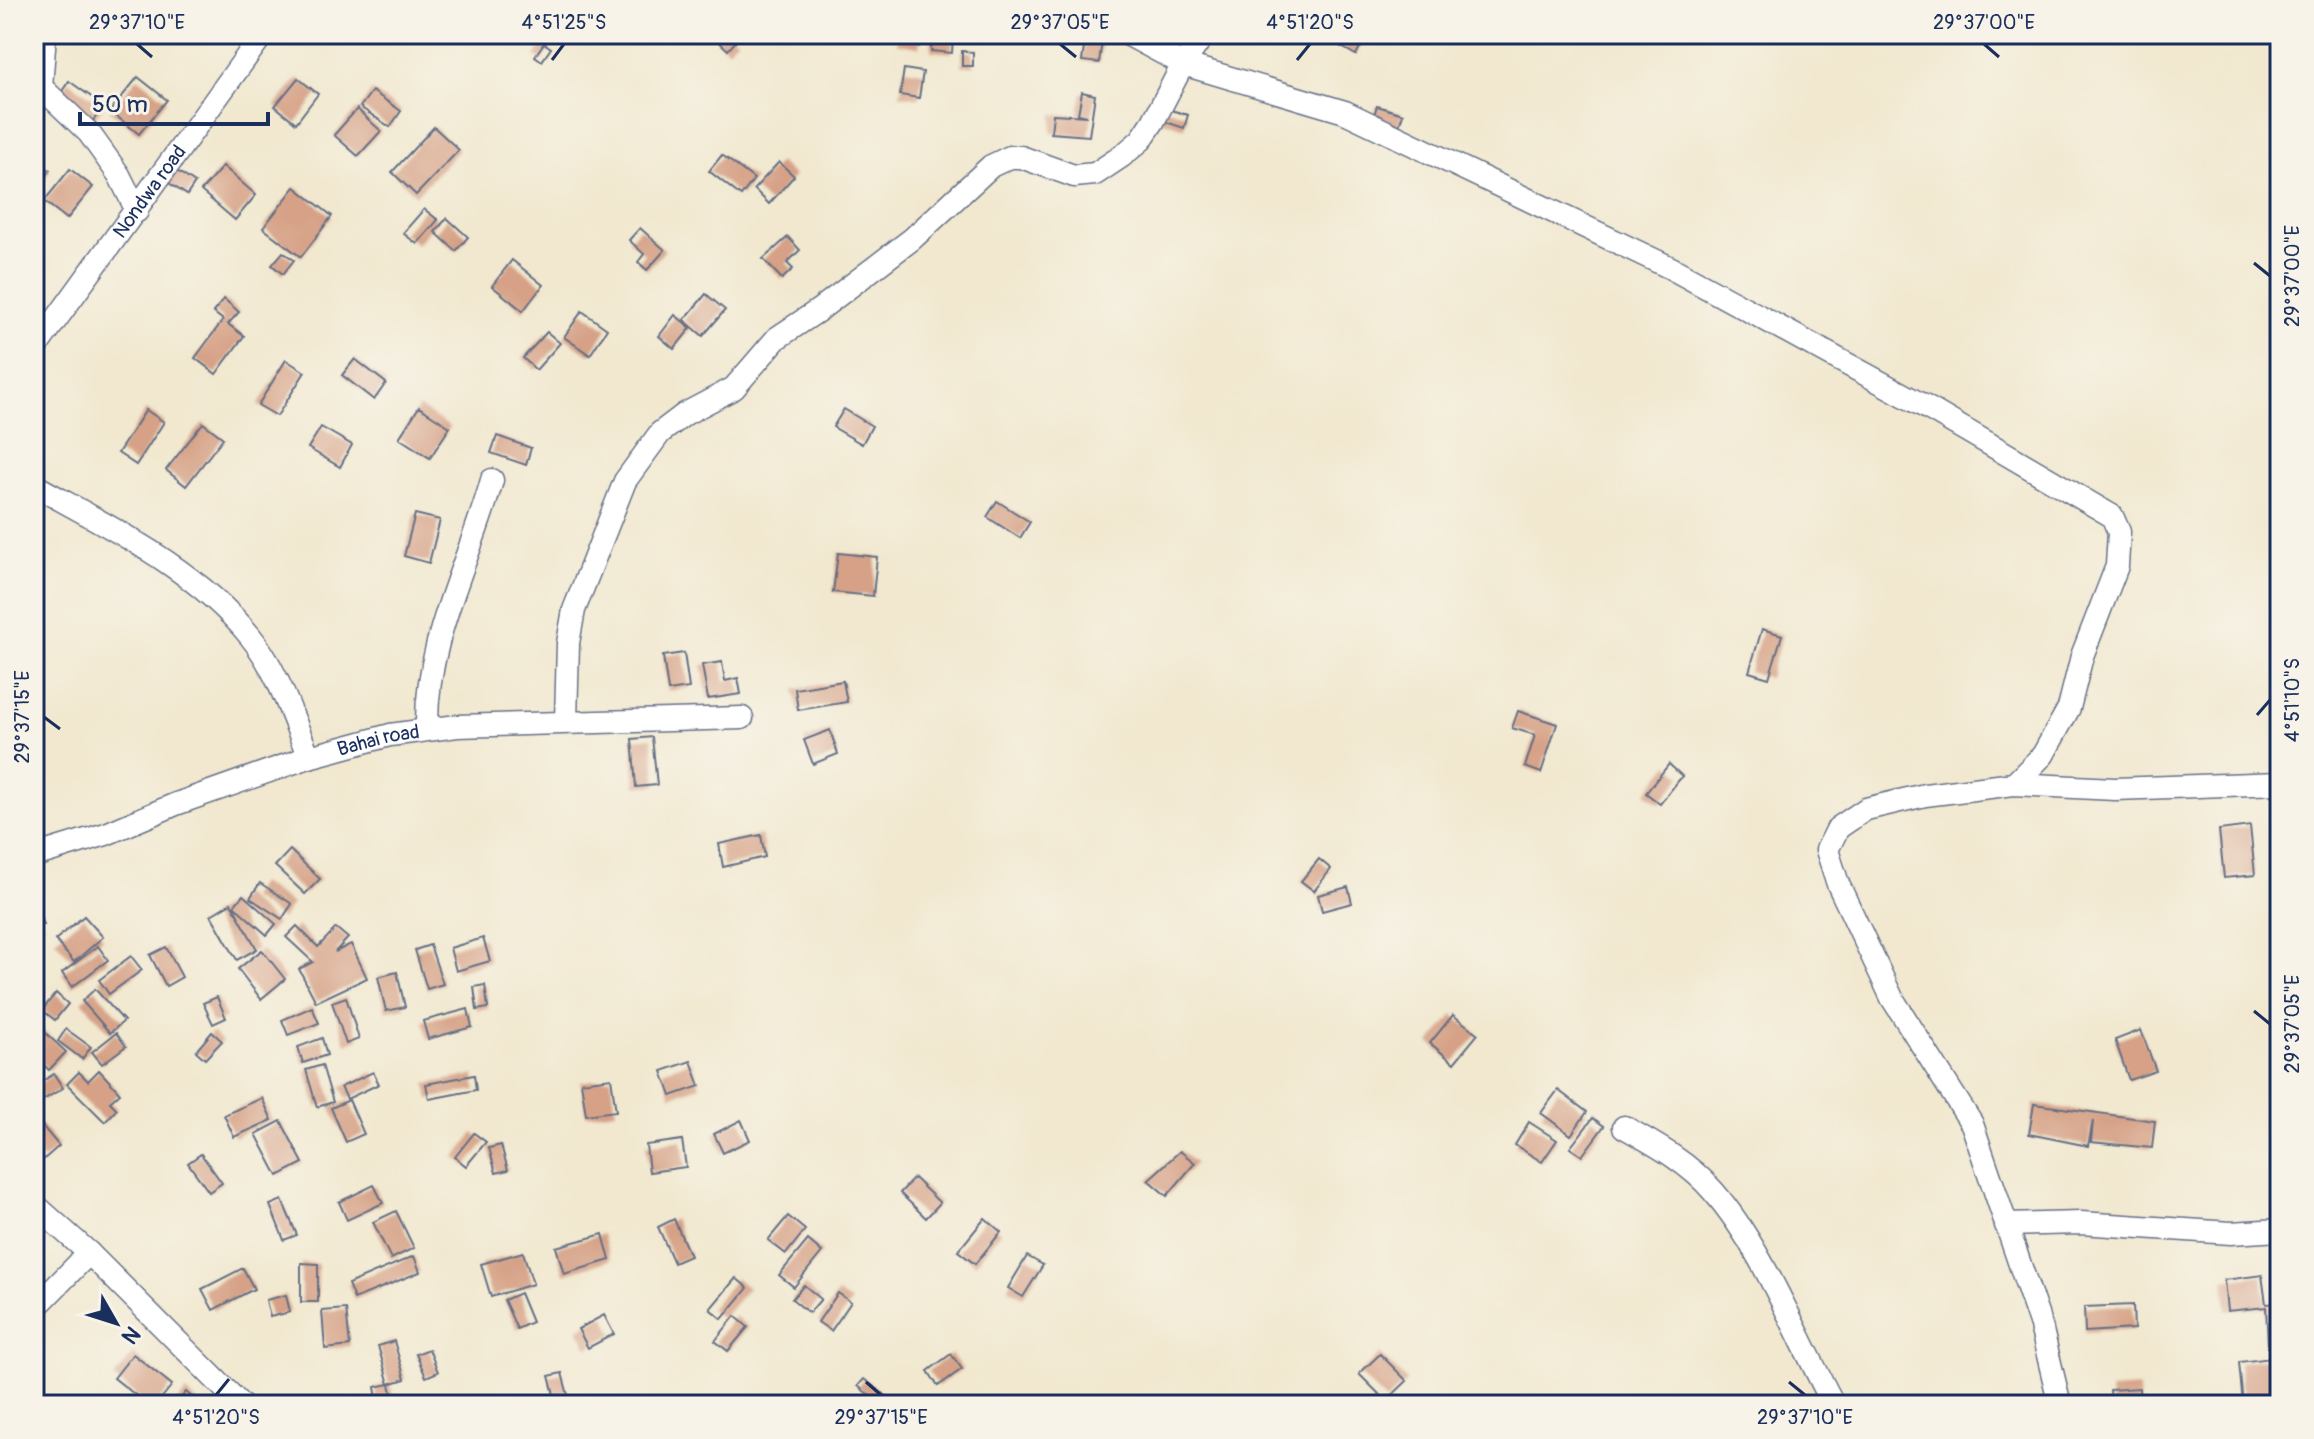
<svg xmlns="http://www.w3.org/2000/svg" width="2314" height="1439" font-family="Pangolin,sans-serif">
<style>
.building{fill:#d6a186}
.lines{fill:none;stroke-linecap:round;stroke-linejoin:round}
.minor-casing{stroke:#667086;stroke-width:25}
.minor{stroke:#fff;stroke-width:22}
.ticks{fill:none;stroke:#1b2f5e;stroke-width:3}
.labels{text-anchor:middle;stroke-width:8;stroke-linejoin:round;paint-order:stroke}
.street-label{font-size:20px;fill:#1b2f5e;stroke:#f7f3e8}
.neatline{fill:none;stroke:#1b2f5e;stroke-width:3}
.ticks-label{font-size:20px;text-anchor:middle;fill:#1b2f5e}
</style>
<rect width="100%" height="100%" fill="#f7f3e8"/>
<filter id="ink" filterUnits="userSpaceOnUse"><feTurbulence type="fractalNoise" baseFrequency=".0125" numOctaves="2"/><feDisplacementMap in="SourceGraphic" scale="16" xChannelSelector="R" yChannelSelector="G"/><feConvolveMatrix kernelMatrix="1 2 1 2 8 2 1 2 1" color-interpolation-filters="sRGB"/></filter>
<filter id="wash" filterUnits="userSpaceOnUse"><feTurbulence type="fractalNoise" baseFrequency=".006" numOctaves="4" result="noise"/><feDisplacementMap in="SourceGraphic" scale="32" xChannelSelector="R" yChannelSelector="G"/><feGaussianBlur stdDeviation="1.8" result="paint"/><feColorMatrix in="noise" values="0 0 0 0 0 0 0 0 0 0 0 0 0 0 0 0 0 1.4 0 .05"/><feComposite in="paint" operator="in"/></filter>
<g filter="url(#wash)">
<rect width="100%" height="100%" fill="#f1e8cf"/>
<g id="blocks">
<g class="building">
<path d="M723,34H730L737,40L728,50L717,40Z"/>
<path d="M898,34H921L919,47L897,44Z"/>
<path d="M1065,34H1103L1099,63L1082,61L1085,42L1064,39Z"/>
<path d="M1346,34H1367L1356,55L1340,46Z"/>
<path d="M932,36L953,38L952,53L931,51Z"/>
<path d="M544,43L551,48L542,61L535,56Z"/>
<path d="M962,51L973,52V66H962Z"/>
<path d="M904,69L923,72L919,98L900,95Z"/>
<path d="M138,77L167,100L139,134L110,111Z"/>
<path d="M298,78L318,94L296,123L275,106Z"/>
<path d="M69,81L104,106L92,122L58,97Z"/>
<path d="M372,91L401,111L390,127L360,107Z"/>
<path d="M1082,92L1095,95L1089,136L1051,133L1053,114L1087,116L1078,114Z"/>
<path d="M1377,106L1403,114L1397,132L1371,123Z"/>
<path d="M1164,108L1188,115L1184,128L1160,120Z"/>
<path d="M357,109L381,131L358,156L334,135Z"/>
<path d="M434,127L459,150L416,195L392,172Z"/>
<path d="M722,155L754,179L741,196L709,171Z"/>
<path d="M34,161L50,170L34,198Z"/>
<path d="M779,162L794,176L769,204L754,189Z"/>
<path d="M223,166L256,195L235,220L201,191Z"/>
<path d="M70,169L93,187L67,219L44,201Z"/>
<path d="M177,171L195,183L187,195L169,183Z"/>
<path d="M295,187L332,216L301,257L263,228Z"/>
<path d="M424,209L438,220L417,244L403,233Z"/>
<path d="M447,218L468,237L456,251L435,232Z"/>
<path d="M640,228L665,250L647,270L638,262L644,254L629,240Z"/>
<path d="M788,237L800,250L787,263L793,269L782,279L763,259Z"/>
<path d="M283,252L294,260L283,274L272,265Z"/>
<path d="M512,260L543,285L523,311L492,286Z"/>
<path d="M706,294L725,310L703,336L684,320Z"/>
<path d="M224,299L239,312L228,324L244,336L216,374L195,358L223,320L213,312Z"/>
<path d="M582,311L607,329L590,355L564,337Z"/>
<path d="M675,315L691,328L674,349L659,336Z"/>
<path d="M547,332L560,343L536,370L523,358Z"/>
<path d="M355,359L386,383L374,400L342,375Z"/>
<path d="M286,360L305,372L277,416L258,405Z"/>
<path d="M419,407L450,427L430,458L399,438Z"/>
<path d="M844,409L872,426L862,444L833,427Z"/>
<path d="M146,410L164,422L136,465L118,453Z"/>
<path d="M203,423L223,438L186,486L166,470Z"/>
<path d="M321,427L352,445L340,467L308,448Z"/>
<path d="M497,436L531,448L526,465L491,453Z"/>
<path d="M997,501L1030,522L1020,538L987,517Z"/>
<path d="M415,514L440,520L429,563L404,556Z"/>
<path d="M838,553L877,557L873,596L833,592Z"/>
<path d="M1762,629L1782,635L1769,678L1749,672Z"/>
<path d="M684,653L689,688L668,691L663,656Z"/>
<path d="M722,662L725,681L738,678L741,694L708,699L702,665Z"/>
<path d="M843,681L847,702L798,710L795,689Z"/>
<path d="M1518,711L1557,724L1541,773L1525,767L1535,735L1512,728Z"/>
<path d="M830,730L838,754L813,764L804,740Z"/>
<path d="M652,737L657,785L636,787L632,739Z"/>
<path d="M1669,764L1682,776L1660,804L1646,793Z"/>
<path d="M2250,826L2255,875L2224,878L2219,830Z"/>
<path d="M761,835L765,857L723,867L719,844Z"/>
<path d="M290,850L320,879L305,894L275,866Z"/>
<path d="M1319,859L1331,869L1314,891L1301,881Z"/>
<path d="M260,883L292,904L282,919L250,898Z"/>
<path d="M1348,887L1352,903L1322,911L1318,895Z"/>
<path d="M243,895L276,924L267,935L234,906Z"/>
<path d="M231,903L257,949L237,960L211,915Z"/>
<path d="M34,907L44,924L34,930Z"/>
<path d="M84,916L103,937L74,962L55,940Z"/>
<path d="M297,926L318,947L336,928L348,938L335,952L351,944L367,978L316,1002L299,969L313,962L286,937Z"/>
<path d="M483,938L490,961L456,971L450,948Z"/>
<path d="M430,945L443,984L427,989L415,950Z"/>
<path d="M98,946L108,960L72,987L62,973Z"/>
<path d="M166,947L182,977L166,986L150,955Z"/>
<path d="M262,950L285,979L261,999L238,969Z"/>
<path d="M131,956L142,970L109,994L99,980Z"/>
<path d="M397,972L405,1007L386,1011L378,977Z"/>
<path d="M485,985L488,1008L477,1010L474,987Z"/>
<path d="M95,989L124,1021L110,1033L82,1001Z"/>
<path d="M56,993L68,1004L55,1020L42,1010Z"/>
<path d="M217,997L226,1018L213,1024L203,1003Z"/>
<path d="M346,997L359,1039L346,1044L332,1002Z"/>
<path d="M312,1007L319,1023L288,1035L282,1020Z"/>
<path d="M468,1009L472,1027L428,1039L423,1021Z"/>
<path d="M1453,1015L1478,1034L1454,1063L1430,1043Z"/>
<path d="M34,1022L66,1052L49,1070L34,1056Z"/>
<path d="M66,1029L91,1047L82,1059L58,1041Z"/>
<path d="M2141,1030L2156,1071L2129,1080L2115,1040Z"/>
<path d="M212,1032L222,1041L205,1059L196,1051Z"/>
<path d="M116,1033L126,1046L102,1064L92,1052Z"/>
<path d="M322,1038L327,1055L303,1063L298,1047Z"/>
<path d="M691,1061L700,1086L671,1096L662,1071Z"/>
<path d="M322,1065L333,1102L317,1107L306,1070Z"/>
<path d="M99,1070L120,1093L110,1102L117,1109L105,1122L67,1084L79,1072L88,1081Z"/>
<path d="M373,1072L379,1084L347,1099L341,1087Z"/>
<path d="M54,1074L63,1088L43,1100L35,1086Z"/>
<path d="M474,1075L476,1090L429,1099L426,1084Z"/>
<path d="M611,1078L616,1111L586,1115L581,1082Z"/>
<path d="M1558,1090L1587,1112L1571,1135L1541,1113Z"/>
<path d="M262,1098L272,1120L234,1137L224,1115Z"/>
<path d="M349,1100L364,1134L346,1142L331,1108Z"/>
<path d="M2034,1104L2155,1121L2152,1148L2091,1142L2093,1121L2088,1146L2029,1134Z"/>
<path d="M34,1116L59,1146L43,1160L34,1149Z"/>
<path d="M1593,1118L1604,1126L1582,1156L1570,1148Z"/>
<path d="M741,1120L750,1140L723,1153L714,1134Z"/>
<path d="M281,1121L303,1163L278,1176L256,1134Z"/>
<path d="M1529,1122L1557,1140L1542,1162L1515,1145Z"/>
<path d="M474,1133L486,1142L466,1166L455,1157Z"/>
<path d="M682,1140L686,1167L649,1172L646,1145Z"/>
<path d="M501,1145L508,1170L496,1173L489,1148Z"/>
<path d="M1180,1151L1195,1163L1167,1196L1148,1180Z"/>
<path d="M201,1154L222,1183L209,1192L188,1163Z"/>
<path d="M914,1178L940,1203L926,1218L900,1193Z"/>
<path d="M374,1185L383,1203L347,1220L339,1202Z"/>
<path d="M282,1200L297,1235L284,1240L270,1205Z"/>
<path d="M396,1211L414,1248L391,1259L373,1222Z"/>
<path d="M788,1216L805,1230L786,1254L768,1240Z"/>
<path d="M985,1218L1001,1232L975,1264L958,1251Z"/>
<path d="M674,1219L690,1256L674,1263L658,1227Z"/>
<path d="M603,1234L610,1260L564,1274L556,1247Z"/>
<path d="M808,1240L822,1252L794,1287L779,1275Z"/>
<path d="M523,1252L533,1284L491,1297L481,1264Z"/>
<path d="M414,1256L420,1272L354,1299L348,1284Z"/>
<path d="M1027,1256L1043,1265L1023,1297L1008,1288Z"/>
<path d="M301,1263L318,1264V1302H301Z"/>
<path d="M243,1268L254,1289L213,1310L202,1289Z"/>
<path d="M2262,1275L2266,1304L2280,1303V1346L2268,1347L2266,1307L2227,1311L2224,1280Z"/>
<path d="M736,1278L748,1288L722,1319L710,1309Z"/>
<path d="M804,1285L821,1299L809,1313L792,1299Z"/>
<path d="M520,1293L532,1322L517,1329L504,1300Z"/>
<path d="M838,1293L851,1302L831,1331L818,1322Z"/>
<path d="M286,1295L290,1312L270,1317L266,1300Z"/>
<path d="M2133,1305L2134,1329L2085,1332L2084,1307Z"/>
<path d="M346,1309L350,1346L325,1349L322,1311Z"/>
<path d="M604,1315L614,1334L588,1348L578,1329Z"/>
<path d="M735,1316L748,1327L728,1351L715,1341Z"/>
<path d="M394,1341L405,1379L389,1384L378,1346Z"/>
<path d="M429,1349L438,1372L426,1377L416,1354Z"/>
<path d="M133,1354L172,1385L156,1405H148L114,1378Z"/>
<path d="M951,1354L962,1369L938,1386L928,1371Z"/>
<path d="M1380,1354L1407,1381L1386,1401L1359,1374Z"/>
<path d="M2271,1358L2276,1404L2243,1405L2239,1362Z"/>
<path d="M562,1373L569,1399L556,1402L549,1376Z"/>
<path d="M864,1379L894,1402L891,1405H881L858,1386Z"/>
<path d="M390,1384L394,1402L378,1405L375,1387Z"/>
<path d="M2139,1388L2140,1405H2111L2110,1390Z"/>
<path d="M186,1392L201,1405H175Z"/>
</g>
</g>
</g>
<g filter="url(#ink)">
<use href="#blocks" fill-opacity="0" stroke="#667086" stroke-width="2"/>
<g class="lines">
<g class="minor-casing">
<g id="minor">
<path d="M45,34L41,87L89,133L119,175L137,211"/>
<path d="M1127,34L1183,64L1345,112L1671,268L1933,411L2112,516L2119,532L2117,566L2082,656L2069,708L2043,755L2014,784"/>
<path id="s1" d="M34,350L263,34"/>
<path d="M34,485C109,527 195,568 250,636C278,670 292,717 309,757"/>
<path d="M566,722L568,643L574,610L625,481L660,433L685,414L734,388L777,338L819,310L912,239L991,166L1010,157H1021L1074,176L1095,174L1122,156L1141,140L1153,122L1183,64L1204,34"/>
<path d="M427,729C425,639 469,564 492,480"/>
<path id="s2" d="M34,856L106,834L176,804L309,757L390,735L457,726L742,718"/>
<path d="M1624,1127C1656,1145 1689,1163 1713,1191C1763,1248 1797,1338 1834,1405"/>
<path d="M34,1204L89,1253L241,1405"/>
<path d="M2006,1225L2081,1223L2231,1233L2280,1230"/>
<path d="M34,1309L89,1253"/>
<path d="M2060,1405L2041,1326L1972,1124L1892,998L1838,884L1827,850L1838,828L1866,809L1925,795L2014,784L2115,789L2280,783"/>
</g>
</g>
<use href="#minor" class="minor"/>
</g>
</g>
<path class="ticks" d="M137,44L152,57M1060,44L1076,57M1984,44L1999,57M552,60L564,44M1297,60L1310,44M2254,263L2270,276M2257,715L2270,700M44,717L60,729M2254,1011L2270,1024M866,1382L881,1395M1789,1382L1805,1395M216,1395L229,1379"/>
<g class="labels">
<g class="street-label">
<text dy="7" stroke="none"><textPath href="#s1" startOffset="196">Nondwa road</textPath></text>
<text dy="7" stroke="none"><textPath href="#s2" startOffset="364">Bahai road</textPath></text>
</g>
</g>
<rect width="2314" height="1439" fill="none" stroke="#f7f3e8" stroke-width="88"/>
<g transform="translate(116 1323) rotate(129)" stroke="#f7f3e8" stroke-width="6" paint-order="stroke">
<path d="M0-6L14 30L0 20L-14 30Z" fill="#1b2f5e"/>
<text y="-12" font-size="22" font-weight="bold" text-anchor="middle" fill="#1b2f5e">N</text>
</g>
<path d="M80 112v12h188v-12" fill="none" stroke="#1b2f5e" stroke-width="4"/>
<text x="92" y="112" font-size="24" fill="#1b2f5e" stroke="#f7f3e8" stroke-width="6" paint-order="stroke">50 m</text>
<rect x="44" y="44" width="2226" height="1351" class="neatline"/>
<g class="ticks-label">
<text x="137" y="29">29°37'10"E</text>
<text x="564" y="29">4°51'25"S</text>
<text x="1060" y="29">29°37'05"E</text>
<text x="1310" y="29">4°51'20"S</text>
<text x="1984" y="29">29°37'00"E</text>
<text transform="translate(2292 276) rotate(-90)" y="7">29°37'00"E</text>
<text transform="translate(2292 700) rotate(-90)" y="7">4°51'10"S</text>
<text transform="translate(22 717) rotate(-90)" y="7">29°37'15"E</text>
<text transform="translate(2292 1024) rotate(-90)" y="7">29°37'05"E</text>
<text x="216" y="1424">4°51'20"S</text>
<text x="881" y="1424">29°37'15"E</text>
<text x="1805" y="1424">29°37'10"E</text>
</g>
</svg>
